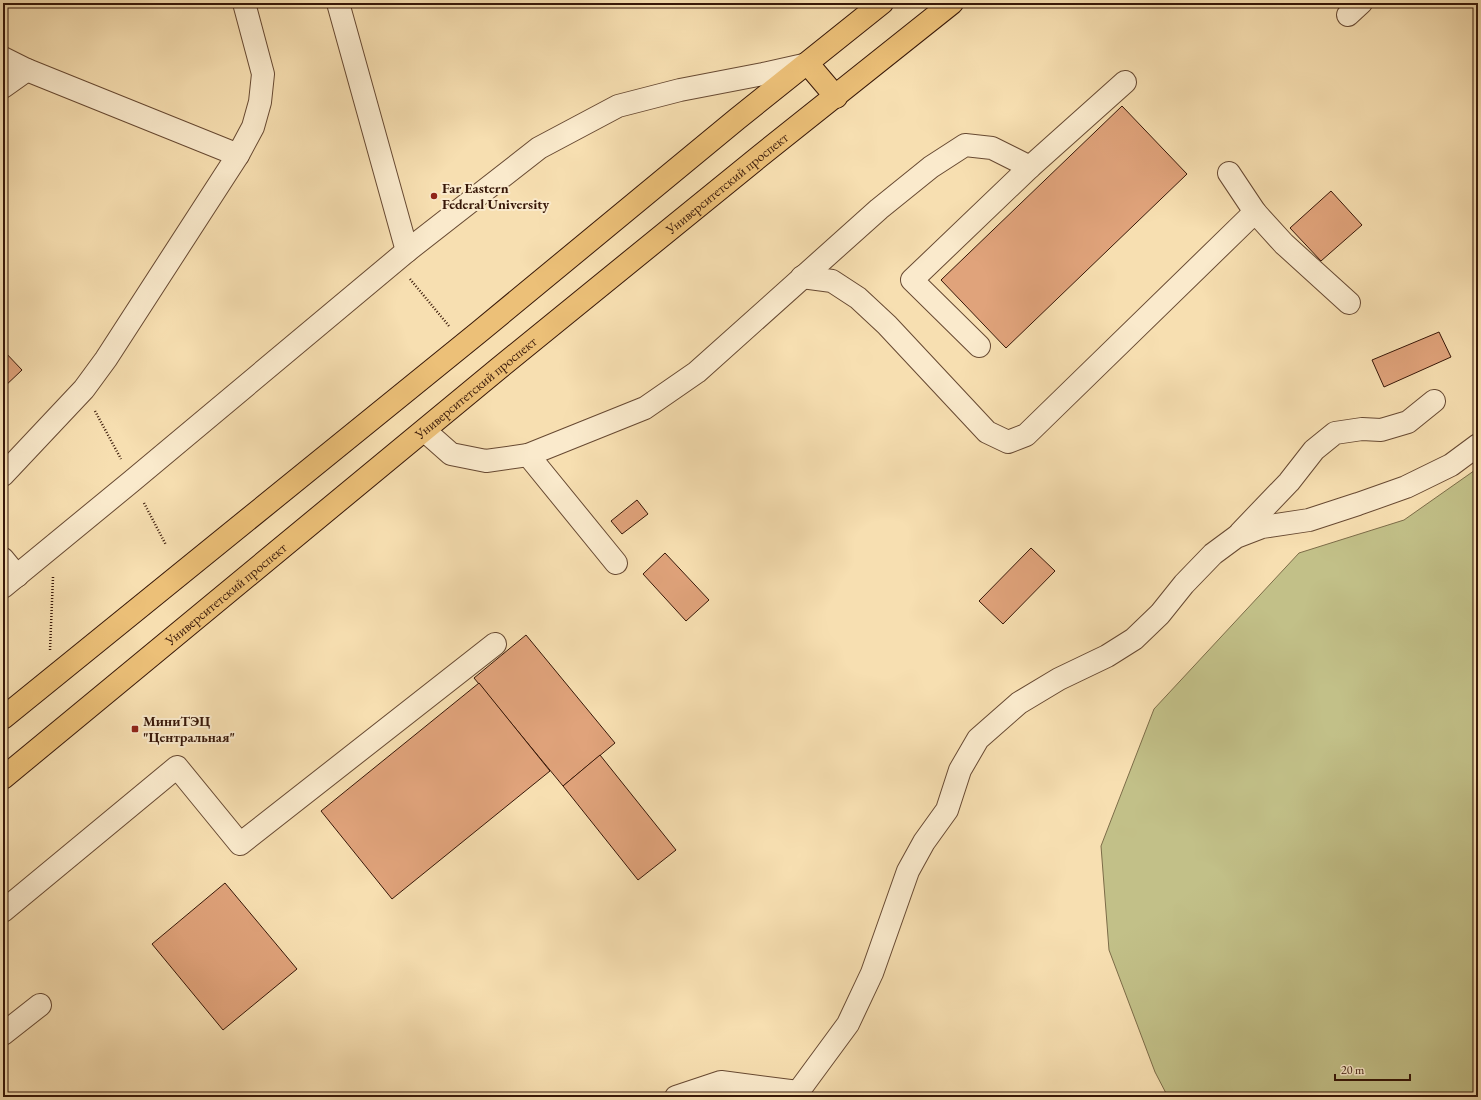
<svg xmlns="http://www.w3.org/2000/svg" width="1481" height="1100" font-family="'EB Garamond',serif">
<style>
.green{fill:#c2c088;stroke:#7c6c48}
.building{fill:#e0a37b;stroke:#371708}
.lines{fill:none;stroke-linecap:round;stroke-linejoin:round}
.minor-casing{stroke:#674932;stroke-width:24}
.major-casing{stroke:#371708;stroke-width:24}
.path{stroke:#371708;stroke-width:2.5;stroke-dasharray:1 2;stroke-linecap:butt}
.minor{stroke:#faeacc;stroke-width:22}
.major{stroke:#ecc078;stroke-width:22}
.poi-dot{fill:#8f2418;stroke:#faeacc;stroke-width:1.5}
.labels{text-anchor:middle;stroke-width:4;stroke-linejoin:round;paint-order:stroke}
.street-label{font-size:14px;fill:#371708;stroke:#faeacc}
.poi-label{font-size:14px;font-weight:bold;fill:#371708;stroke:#faeacc;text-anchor:start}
</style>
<rect width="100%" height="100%" fill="#f7dfb1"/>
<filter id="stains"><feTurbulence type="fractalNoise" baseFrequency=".005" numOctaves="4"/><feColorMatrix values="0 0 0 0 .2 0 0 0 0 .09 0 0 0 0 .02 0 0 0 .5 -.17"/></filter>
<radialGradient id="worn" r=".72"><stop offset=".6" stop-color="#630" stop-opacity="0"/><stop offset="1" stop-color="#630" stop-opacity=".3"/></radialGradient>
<path class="green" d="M1478,468V1097H1168L1155,1072L1109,950L1101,846L1154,709L1299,553L1404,520Z"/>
<g class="building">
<path d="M1122,106L1187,174L1006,348L941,280Z"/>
<path d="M1331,191L1362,225L1321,261L1290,228Z"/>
<path d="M1439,332L1451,357L1384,387L1372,360Z"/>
<path d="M3,350L22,370L3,388Z"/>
<path d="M637,500L648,514L622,534L611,521Z"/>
<path d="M1031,548L1055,571L1003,624L979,601Z"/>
<path d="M665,553L709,600L686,621L643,574Z"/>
<path d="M526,635L615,743L563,786L474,678Z"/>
<path d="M479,683L550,771L392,899L321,811Z"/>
<path d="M600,755L676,850L638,880L563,786Z"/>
<path d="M225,883L297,969L223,1030L152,944Z"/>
</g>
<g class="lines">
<g class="minor-casing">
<g id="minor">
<path d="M338,3L407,251"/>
<path d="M1348,15L1361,3"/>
<path d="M3,58L27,70L3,87"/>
<path d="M27,70L238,155"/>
<path d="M1229,173L1255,212"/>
<path d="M802,277L832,281L858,298L887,325L987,432L1008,442L1026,435L1255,212L1284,244L1349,303"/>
<path d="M979,346L912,280L1030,167L1125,82"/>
<path d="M425,431L451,454L486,461L528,455L645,408L697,372L879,209L931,167L965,145L992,148L1030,167"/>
<path d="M528,455L616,563"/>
<path d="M3,475L84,389L106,359L238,155L253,127L260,102L263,74L244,3"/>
<path d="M1240,533L1289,482L1314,450L1335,433L1362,429L1381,430L1408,422L1434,401"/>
<path d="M3,559L17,576"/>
<path d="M3,587L132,481L407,251L539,148L618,106L680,90L763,74L808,64"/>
<path d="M3,911L177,767L240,844L495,644"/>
<path d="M3,1034L40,1005"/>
<path d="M676,1097L721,1082L798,1092L848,1024L872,973L908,871L924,842L947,810L960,770L978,739L1019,703L1059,679L1107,656L1134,639L1160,614L1184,584L1213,554L1236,537L1262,527L1309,520L1358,504L1406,487L1451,465L1478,445"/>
</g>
</g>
<g class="major-casing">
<g id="major">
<path d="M808,64L836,97"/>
<path d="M3,718L479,332L737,119L882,3"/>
<path id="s1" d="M3,778L498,369L760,156L952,3"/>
</g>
</g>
<g class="path">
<path d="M410,279L449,326"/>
<path d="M95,411L121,459"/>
<path d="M144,503L166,545"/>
<path d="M50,650L53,577"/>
</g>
<use href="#minor" class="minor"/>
<use href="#major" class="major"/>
</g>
<g class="poi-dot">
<circle cx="434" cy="196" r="4"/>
<rect x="131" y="725" width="8" height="8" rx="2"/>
</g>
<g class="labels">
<g class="street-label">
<text dy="5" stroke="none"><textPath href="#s1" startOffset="937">Университетский проспект</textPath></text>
<text dy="5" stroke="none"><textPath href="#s1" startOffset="613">Университетский проспект</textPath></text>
<text dy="5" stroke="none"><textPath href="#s1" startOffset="289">Университетский проспект</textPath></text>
</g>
<g class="poi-label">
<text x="442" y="193">Far Eastern<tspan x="442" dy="16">Federal University</tspan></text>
<text x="143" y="726">МиниТЭЦ<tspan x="143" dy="16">"Центральная"</tspan></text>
</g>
</g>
<rect width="1481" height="1100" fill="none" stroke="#f7dfb1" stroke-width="16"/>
<rect x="4" y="4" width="1473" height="1092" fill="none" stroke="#371708" stroke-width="2"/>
<rect x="8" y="8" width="1465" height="1084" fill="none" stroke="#371708"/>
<path d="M1335 1074v6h75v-6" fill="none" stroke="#371708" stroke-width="2"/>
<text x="1341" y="1074" font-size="12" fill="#371708" stroke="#faeacc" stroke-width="3" paint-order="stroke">20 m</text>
<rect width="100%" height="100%" filter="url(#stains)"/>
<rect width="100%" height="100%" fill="url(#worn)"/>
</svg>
